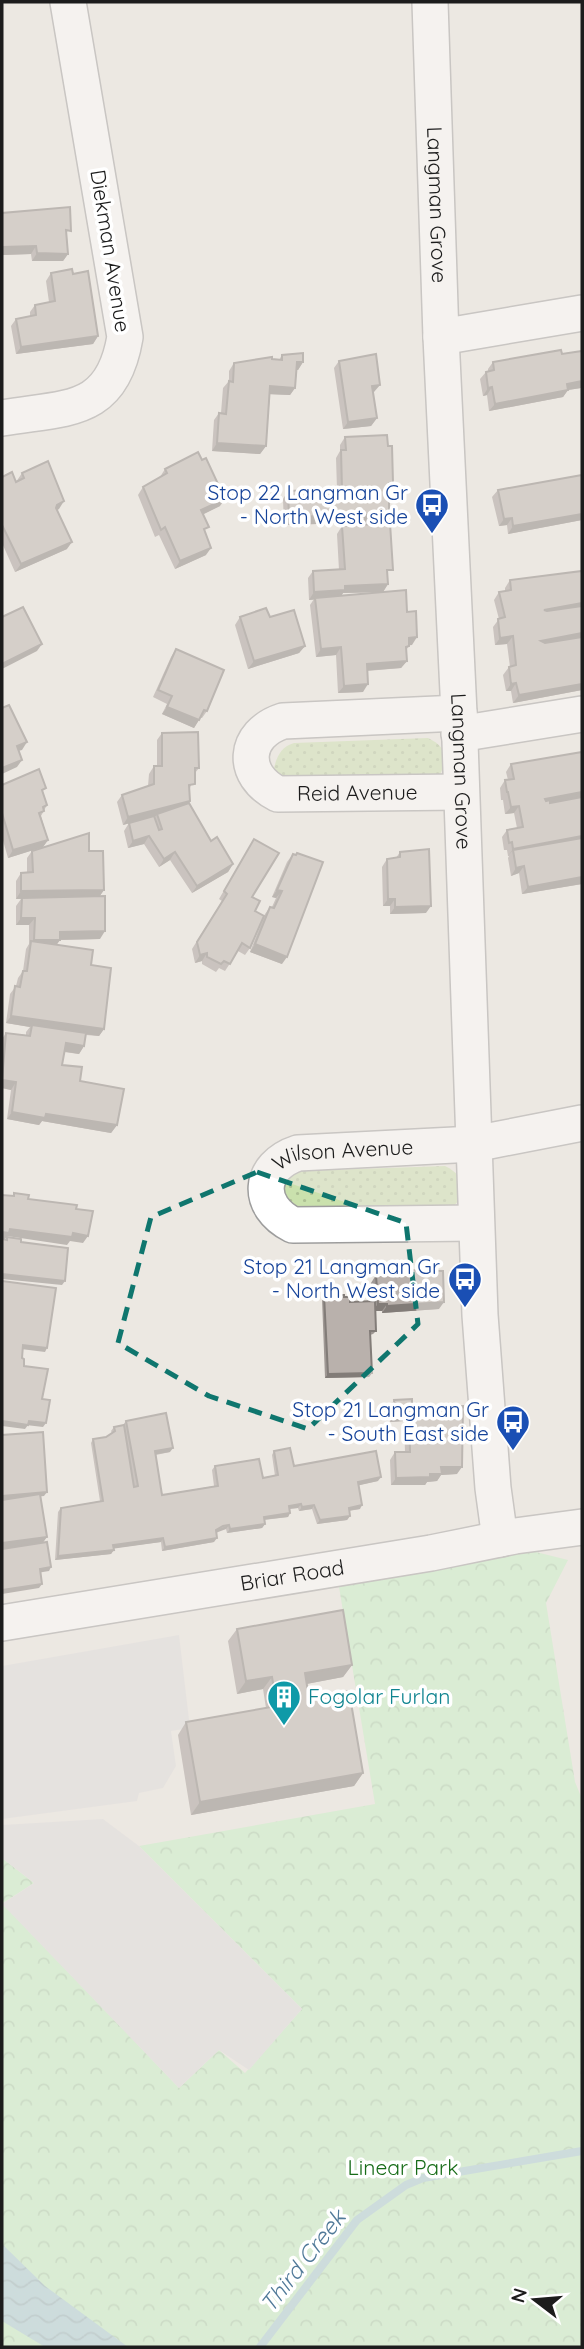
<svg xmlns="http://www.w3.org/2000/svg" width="584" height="2349" font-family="Quicksand,sans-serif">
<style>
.grass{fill:url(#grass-dots)}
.park{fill:url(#park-crowns)}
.parking{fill:#dcdcdc}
.water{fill:url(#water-waves)}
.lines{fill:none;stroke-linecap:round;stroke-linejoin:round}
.stream{stroke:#a7ced5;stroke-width:8}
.minor-casing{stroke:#9d9d9d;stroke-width:38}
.minor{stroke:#fff;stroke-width:35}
.wall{fill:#9f9894}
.shaded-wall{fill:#827c78}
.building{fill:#b9b1ac;stroke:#827c78;stroke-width:2}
.marked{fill:none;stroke:#0f766e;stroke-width:5;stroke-dasharray:14 9;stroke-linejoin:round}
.labels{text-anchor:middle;stroke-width:7;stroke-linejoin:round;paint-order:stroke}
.street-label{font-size:21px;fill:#1c1c1c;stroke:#fff}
.transit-label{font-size:21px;fill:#164399;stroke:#fff;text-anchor:end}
.culture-label{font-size:21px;fill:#0d838f;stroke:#fff;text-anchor:start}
.park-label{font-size:21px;fill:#176c18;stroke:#fff}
.water-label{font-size:23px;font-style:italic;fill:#517a99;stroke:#fff}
</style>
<defs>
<pattern id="grass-dots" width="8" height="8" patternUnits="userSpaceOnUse" patternTransform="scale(1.75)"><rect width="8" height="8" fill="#cae1ad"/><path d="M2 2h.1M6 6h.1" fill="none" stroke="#adc094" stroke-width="1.8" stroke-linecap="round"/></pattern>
<pattern id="park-crowns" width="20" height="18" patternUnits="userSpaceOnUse" patternTransform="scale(1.75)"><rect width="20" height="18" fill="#c3f2c3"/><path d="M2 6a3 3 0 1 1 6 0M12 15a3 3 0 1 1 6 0" fill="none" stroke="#a7cfa7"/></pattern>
<pattern id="water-waves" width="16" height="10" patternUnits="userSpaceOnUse" patternTransform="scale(1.75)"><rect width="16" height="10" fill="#a7ced5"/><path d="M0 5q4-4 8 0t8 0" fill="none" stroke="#8fb0b6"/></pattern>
</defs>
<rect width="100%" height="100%" fill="#ece8e2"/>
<g class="grass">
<path d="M428,738C447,747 449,759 439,776L280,780L274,768C277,756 281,747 294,743Z"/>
<path d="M445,1166C470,1178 468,1199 445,1212L284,1209L282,1184L290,1174L299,1171Z"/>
</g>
<path class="park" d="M520,1548L568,1560L546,1603L575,1782L582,1799V2347H2V1858L34,1883L3,1903L179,2088L219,2050L245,2073L302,2009L139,1846L375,1804L338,1581Z"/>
<g class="parking">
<path d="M179,1635L190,1728L171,1731L176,1766L163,1788L139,1793L137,1801L2,1819V1666Z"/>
<path d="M103,1819L139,1846L302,2009L249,2070L219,2050L179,2088L2,1904L34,1883L2,1858V1825Z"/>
</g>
<path class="water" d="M2,2244L45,2286L128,2347H45L2,2321Z"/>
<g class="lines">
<path class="stream" d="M260,2347L357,2220L406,2185L423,2178L582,2151"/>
<g class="minor-casing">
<g id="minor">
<path id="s1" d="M430,2L441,337L459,713L480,1315L493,1488L500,1539"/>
<path d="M441,337L582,313"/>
<path d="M2,418C66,407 112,415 125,337L68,2"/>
<path id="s2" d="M459,713L283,721C243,734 240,775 278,794L461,792"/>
<path d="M459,734L582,714"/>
<path id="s3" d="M476,1223L293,1225C255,1206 258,1166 298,1153L474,1144L582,1123"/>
<path id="s4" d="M2,1623L431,1553L515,1536L582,1527"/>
</g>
</g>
<use href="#minor" class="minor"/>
</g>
<g class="wall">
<path d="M67,237L68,254L63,261H32L31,254L2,255Z"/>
<path d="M51,273L73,274L98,336L93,344L16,354L11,326L16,319L30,316V312L35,305L49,302L46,281Z"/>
<path d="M562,354L581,388L568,390L563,397L489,411L487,395L483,396L480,379L486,372L488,371V369L493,362Z"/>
<path d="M282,355L303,362L298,370H297L295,388L290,395L270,394L266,446L260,454L212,451L214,420L219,413H221L223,388L229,381V371L234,363L272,359L279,360Z"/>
<path d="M339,361L374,392H373L377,418L371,426L343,429L334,368Z"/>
<path d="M345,437L389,489V514L383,522L284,525L283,499L288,491L337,489L336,458L340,451V445Z"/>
<path d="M165,469L220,506L203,514L206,555L175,569L159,535L155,537L138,495L143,487L160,477Z"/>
<path d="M22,473L59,509L57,510L67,549L15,572L2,543V477L16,482Z"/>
<path d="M582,475V520L508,534L507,525L499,526L492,497L498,490Z"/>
<path d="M342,526L388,577V584L383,592L343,593L341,596L407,612L412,645H409L406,651L407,661L401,668L367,671L363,692L338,693L336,655L316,657L310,605L314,599L309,600L308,578L313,571L339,570L337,534Z"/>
<path d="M510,580L582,690L513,703L511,691H506L503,675L509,667H510L507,644L495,645L493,627L499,619L494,600L499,592L505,591V588Z"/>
<path d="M240,617H270L305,646L299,653L248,669L235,625Z"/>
<path d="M176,649L207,711L202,718H200L194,728L162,714L167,704L153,697L171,657Z"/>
<path d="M162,733L199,768L195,773L189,791L190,801L188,804L211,841L233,864L228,872L192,893L170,860L159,867L144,844L128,848L124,831L129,823L139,820L123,825L117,802L122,795L148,786L149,774L154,766H157V740Z"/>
<path d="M511,764L582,884L522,894L519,873L511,876L508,858L509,856H508L507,850H504L502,837L507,830L517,828L514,813L505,814L503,800H501L500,788L505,780H508L506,772Z"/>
<path d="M2,785L43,792L47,805L41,816L48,840L43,847L8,858L2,837Z"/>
<path d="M254,839L252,897L255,911L250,948L245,955L238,951L225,971L219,968L216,972L202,964V961L195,963L192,949L222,901L219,899Z"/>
<path d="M32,851H89L104,890L99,897L100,939L60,940L56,945L91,965L104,1029L99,1036L86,1035L84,1046L79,1054L64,1052L62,1065L80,1081L117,1125L111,1133L42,1121L39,1125L7,1119L11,1090L2,1088V1039L6,1033L26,1035V1032L30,1027L6,1023L10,994L16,986L18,978L23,971L26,949L29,944V925H16V906L21,899H16V881L21,873H27V858Z"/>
<path d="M400,852L426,913L390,914V906H383L382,867L387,859L396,858Z"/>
<path d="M293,854L282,964L250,952L265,914L270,907H272L276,898L272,897L287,862Z"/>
<path d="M405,1270L439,1309L382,1313V1311H375L376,1331L373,1334L370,1335L372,1373L369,1377L325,1378L322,1299L324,1295L344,1297L350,1302L372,1301L371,1283L376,1275L403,1273Z"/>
<path d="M394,1400L412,1408L457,1474L441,1475L437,1481L427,1482L425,1485H391L390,1460L395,1452H405L404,1421L390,1422L389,1408Z"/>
<path d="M126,1421L170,1452L156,1455L162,1495L214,1486L212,1470L215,1466L263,1478L275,1476L272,1455L274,1451L294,1466L378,1481L359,1485L360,1509L349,1511L350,1516L347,1520L317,1524L312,1509L299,1511L298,1508L290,1509V1513L288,1517L264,1520L265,1524L262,1528L227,1533L226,1529L220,1530L216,1532L214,1542L162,1551L161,1542L114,1548L111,1554L55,1560L58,1512L61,1508L100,1501L91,1443L93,1439L106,1437L112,1433L111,1431L114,1427L123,1425Z"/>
<path d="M237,1629L352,1665L343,1677L306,1684L309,1698L363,1773L354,1786L191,1815L178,1735L186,1722L266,1708L263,1689L237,1694L228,1641Z"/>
</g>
<g class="shaded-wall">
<path d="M36,246L31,254L2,255V247Z"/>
<path d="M37,253L68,254L63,261H32Z"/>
<path d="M98,336L93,344L16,354L21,347Z"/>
<path d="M297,362H303L298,370L292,369Z"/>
<path d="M582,381L581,388L568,390L563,397L489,411L495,404L567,384Z"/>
<path d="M380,385L374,392L367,394L372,386Z"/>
<path d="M270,386L295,388L290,395L265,394Z"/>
<path d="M492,387L487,395L483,396L488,388Z"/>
<path d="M377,418L371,426L343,429L348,422Z"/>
<path d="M217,443L266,446L260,454L212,451Z"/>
<path d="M225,499L220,506L196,518L201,510Z"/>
<path d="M64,501L59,509L51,512L57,505Z"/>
<path d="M389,514L383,522L284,525L289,517Z"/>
<path d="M582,514V520L508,534L513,526Z"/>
<path d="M512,518L507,525L499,526L504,519Z"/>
<path d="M72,542L67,549L15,572L21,564Z"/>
<path d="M211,548L206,555L175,569L180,561Z"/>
<path d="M388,584L383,592L343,593L340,598L309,600L314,592L345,586Z"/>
<path d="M582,603V609L538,617L544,610Z"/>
<path d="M582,633V640L536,648L541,641Z"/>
<path d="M513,636L507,644L495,645L500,638Z"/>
<path d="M417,637L412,645L404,646L409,638Z"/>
<path d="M42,644L37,651L2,669V664Z"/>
<path d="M305,646L299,653L248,669L254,661Z"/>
<path d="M341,647L336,655L316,657L321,649Z"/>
<path d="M407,661L401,668L361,671L367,664Z"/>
<path d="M516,683L511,691H506L511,684Z"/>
<path d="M368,684L363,692L338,693L344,686Z"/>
<path d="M582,684V690L513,703L519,695Z"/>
<path d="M167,707L199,720L194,728L162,714Z"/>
<path d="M27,742L22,750L11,753L17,746Z"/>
<path d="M22,760L17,767L2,774V768Z"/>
<path d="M582,792V799L540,806L545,799Z"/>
<path d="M190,801L185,809L157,814L156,816L123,825L128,817Z"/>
<path d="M519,806L514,813L505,814L511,807Z"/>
<path d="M149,836L144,844L128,848L133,841Z"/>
<path d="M582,836V842L513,850L508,856L513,849Z"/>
<path d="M48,840L43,847L8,858L13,850Z"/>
<path d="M175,852L170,860L159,867L164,859Z"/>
<path d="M233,864L228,872L192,893L197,886Z"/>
<path d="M524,866L519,873L511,876L516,868Z"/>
<path d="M582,877V884L522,894L528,887Z"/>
<path d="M104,890L99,897L16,899L21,891Z"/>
<path d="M277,890L282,891L276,898L272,897Z"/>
<path d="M388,899H395L390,906H383Z"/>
<path d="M431,906L426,913L390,914L395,907Z"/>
<path d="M21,918H35L29,925H16Z"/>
<path d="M105,931L100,939L54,940L60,932Z"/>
<path d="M34,940H60L55,947L31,945Z"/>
<path d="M255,944L287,957L282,964L250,952Z"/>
<path d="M207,953L202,961L195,963L200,955Z"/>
<path d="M11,1016L104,1029L99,1036L31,1027L32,1025L30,1027L6,1023Z"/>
<path d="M66,1043L84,1046L79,1054L61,1051Z"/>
<path d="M2,1080L16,1082L11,1090L2,1088Z"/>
<path d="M12,1112L46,1114L117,1125L111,1133L42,1121L39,1125L7,1119Z"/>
<path d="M10,1229L73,1233L88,1236L83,1243L70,1241L67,1245L7,1236L4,1241L2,1240V1232Z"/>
<path d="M2,1274L65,1281L62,1285L2,1279Z"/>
<path d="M444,1302L439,1309L382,1313L387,1306Z"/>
<path d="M378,1304H387L382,1311H372Z"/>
<path d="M23,1345L47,1348L45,1352L21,1349Z"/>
<path d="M372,1373L369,1377L325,1378L328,1374Z"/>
<path d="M395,1414H409L404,1421L390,1422Z"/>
<path d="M2,1421L28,1425L25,1429L2,1426Z"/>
<path d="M29,1421L46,1423L43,1427L26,1425Z"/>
<path d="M173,1448L170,1452L152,1455L155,1451Z"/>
<path d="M441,1467H462L457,1474L441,1475L437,1481L427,1482L425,1485H391L396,1478L430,1474Z"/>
<path d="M381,1477L378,1481L356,1486L358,1482Z"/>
<path d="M47,1492L44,1496L2,1500V1496Z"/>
<path d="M301,1504L298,1508L286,1509L289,1506Z"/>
<path d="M314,1505L312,1509L299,1511L302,1507Z"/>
<path d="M362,1505L360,1509L346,1511L349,1508Z"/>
<path d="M290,1513L288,1517L261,1520L264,1517Z"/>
<path d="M350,1516L347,1520L317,1524L320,1520Z"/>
<path d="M265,1524L262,1528L227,1533L230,1529Z"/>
<path d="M229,1525L226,1529L213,1534L216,1530Z"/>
<path d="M47,1537L42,1544L2,1550V1543Z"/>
<path d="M163,1538L161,1542L111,1549L113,1545Z"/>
<path d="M217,1538L214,1542L162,1551L165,1547Z"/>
<path d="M114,1550L111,1554L55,1560L58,1556Z"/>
<path d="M51,1567L49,1571L37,1573L40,1569Z"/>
<path d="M42,1584L39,1588L2,1594V1590Z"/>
<path d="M352,1665L343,1677L296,1686L305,1673Z"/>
<path d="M272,1677L263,1689L237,1694L246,1681Z"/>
<path d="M363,1773L354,1786L191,1815L200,1802Z"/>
</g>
<g class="building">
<path d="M70,207L71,231L66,230L68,254L37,253L36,246L2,247V213Z"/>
<path d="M72,269L73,274L88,271L98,336L21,347L16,319L36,315L35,305L55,301L51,273Z"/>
<path d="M561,350L562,354L582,351V381L567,384L568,390L495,404L492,387L488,388L486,372L494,370L493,362Z"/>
<path d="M303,353V362H297L295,388L270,386L266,446L217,443L219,413L226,414L229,381L233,382L234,363L272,357V359L282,360V355Z"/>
<path d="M376,354L380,385L372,386L377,418L348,422L339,361Z"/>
<path d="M387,435L388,446H392L393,483H389V514L289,517L288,491L342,489L341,450H346L345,437Z"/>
<path d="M198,452L202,460L206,458L225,499L201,510L209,527L204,529L211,548L180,561L165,527L161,530L143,487L167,473L165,469Z"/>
<path d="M48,461L64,501L57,505L56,508L72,542L21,564L2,525V477L12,472L16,482L24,478L22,473Z"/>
<path d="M582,475V514L513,526L512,518L504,519L498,490Z"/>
<path d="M390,523L393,570H387L388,584L345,586V590L314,592L313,571L345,569L342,526Z"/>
<path d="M582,571V603L544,610L547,611L582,606V633L541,641L545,643L582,637V684L519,695L516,683L511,684L509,667L516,665L513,636L500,638L498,619L505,617L499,592L511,590L510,580Z"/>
<path d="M406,590L407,612L416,611L417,637L409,638V646L406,647L407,661L367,664L368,684L344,686L341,647L321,649L315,598Z"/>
<path d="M23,607L42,644L2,664V617Z"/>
<path d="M266,608L270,617L294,610L305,646L254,661L240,617Z"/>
<path d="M176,649L224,670L207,711L204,710L199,720L167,707L172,696L158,690Z"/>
<path d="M9,705L27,742L17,746L22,760L2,768V708Z"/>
<path d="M198,732L199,768H195V784L189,785L190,801L128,817L122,795L154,784V766H162V733Z"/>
<path d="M582,752V792L545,799L546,801L550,800V803L582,797V836L513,849L512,842L509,843L507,830L523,827L519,806L511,807L508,792H507L505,780L514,779L511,764Z"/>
<path d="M39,769L46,788L42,790L47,805L43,807L44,811L39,813L48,840L13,850L2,813V785Z"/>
<path d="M189,803L211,841L217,837L233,864L197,886L175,852L164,859L149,836L133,841L129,823L154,816L159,830L162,829L157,814Z"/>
<path d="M89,833V851H103L104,890L21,891V873L33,872L32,851Z"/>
<path d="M582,838V877L528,887L524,866L516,868L513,850Z"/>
<path d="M254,839L279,853L252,897L260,901L255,911L264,916L250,948L242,943L230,964L224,961L221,964L207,957V953L200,955L197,942L227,894L224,891Z"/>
<path d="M429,849L431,906L395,907V899H388L387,859L400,857V852Z"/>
<path d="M297,853L323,862L287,957L255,944L270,907L274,908L282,891L277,890L293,854L296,855Z"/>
<path d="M105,896V931L60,932V940H34L35,918H21L22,898Z"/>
<path d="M31,941L93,950L91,965L111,968L104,1029L11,1016L15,986L20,987L23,971H27Z"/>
<path d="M32,1025L86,1033L84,1046L66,1043L62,1065L82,1067L80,1081L124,1089L117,1125L46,1114L45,1118L12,1112L16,1082L2,1080L6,1033L30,1036Z"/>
<path d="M14,1193L29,1195L28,1199L77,1205L76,1209L93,1211L88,1236L73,1233L72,1237L10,1229L9,1233L2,1232V1195L14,1196Z"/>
<path d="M7,1237L21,1239V1242L68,1248L65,1281L2,1274V1239L7,1240Z"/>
<path d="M405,1270L443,1271L444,1302L387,1306V1304H378L376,1275L405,1272Z"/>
<path d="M2,1281L56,1288L47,1348L23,1345L22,1358L24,1359V1366L48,1369L42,1399L50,1400L46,1423L29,1421L28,1425L2,1421Z"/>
<path d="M324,1295H344V1297H350V1302L375,1301L376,1331H370L372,1373L328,1374Z"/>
<path d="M412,1399V1408L463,1406L462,1467H441L442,1474H430V1477L396,1478L395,1452H410L409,1414H395L394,1400Z"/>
<path d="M166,1413L173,1448L155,1451L162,1495L218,1486L215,1466L259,1459L263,1478L278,1475L274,1451L290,1448L294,1466L376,1451L381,1477L358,1482L362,1505L349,1508L350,1516L320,1520L314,1505L302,1507L301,1504L289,1506L290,1513L264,1517L265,1524L230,1529L229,1525L223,1526L216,1530L217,1538L165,1547L163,1538L113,1545L114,1550L58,1556L61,1508L103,1501L93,1439L106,1437L115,1431L114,1427L124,1425L134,1487L138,1486L126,1421Z"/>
<path d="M43,1432L47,1492L2,1496V1435Z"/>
<path d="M40,1494L47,1537L2,1543V1500Z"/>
<path d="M47,1542L51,1567L40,1569L42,1584L2,1590V1549Z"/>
<path d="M343,1610L352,1665L305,1673L309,1698L349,1691L363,1773L200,1802L186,1722L277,1706L272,1677L246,1681L237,1629Z"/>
</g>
<path d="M0 0H584V2349H0ZM257,1172L406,1223L418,1324L308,1429L209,1396L118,1343L151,1217Z" fill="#ece8e2" fill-opacity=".55" fill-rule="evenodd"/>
<path class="marked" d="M257,1172L406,1223L418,1324L308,1429L209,1396L118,1343L151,1217Z"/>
<defs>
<g id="bus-pin" transform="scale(1.75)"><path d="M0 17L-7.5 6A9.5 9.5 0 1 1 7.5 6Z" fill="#1a4fb4" stroke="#fff"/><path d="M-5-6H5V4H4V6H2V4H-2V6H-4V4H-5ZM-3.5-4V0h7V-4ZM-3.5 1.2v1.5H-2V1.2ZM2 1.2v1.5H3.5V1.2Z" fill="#fff"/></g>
<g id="building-pin" transform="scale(1.75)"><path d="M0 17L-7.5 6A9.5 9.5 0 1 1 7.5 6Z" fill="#0f9aa8" stroke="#fff"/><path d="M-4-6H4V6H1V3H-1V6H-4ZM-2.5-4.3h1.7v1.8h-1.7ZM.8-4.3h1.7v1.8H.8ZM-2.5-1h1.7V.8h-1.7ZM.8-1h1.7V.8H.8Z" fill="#fff"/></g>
</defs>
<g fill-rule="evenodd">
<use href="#bus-pin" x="432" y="505"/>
<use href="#bus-pin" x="465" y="1279"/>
<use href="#bus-pin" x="513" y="1422"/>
<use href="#building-pin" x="284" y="1697"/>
</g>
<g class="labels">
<g class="street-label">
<text dy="7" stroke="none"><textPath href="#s1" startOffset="203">Langman Grove</textPath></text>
<text transform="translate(110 251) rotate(81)" y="7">Diekman Avenue</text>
<text dy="7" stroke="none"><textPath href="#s1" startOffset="770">Langman Grove</textPath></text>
<text dy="7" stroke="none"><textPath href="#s2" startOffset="355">Reid Avenue</textPath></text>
<text dy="7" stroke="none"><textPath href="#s3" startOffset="326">Wilson Avenue</textPath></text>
<text dy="7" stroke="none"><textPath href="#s4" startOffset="294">Briar Road</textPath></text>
</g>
<g class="transit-label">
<text x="408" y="500">Stop 22 Langman Gr<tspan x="408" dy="24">- North West side</tspan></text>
<text x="440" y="1274">Stop 21 Langman Gr<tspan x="440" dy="24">- North West side</tspan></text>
<text x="489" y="1417">Stop 21 Langman Gr<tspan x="489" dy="24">- South East side</tspan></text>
</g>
<g class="culture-label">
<text x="308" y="1704">Fogolar Furlan</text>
</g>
<g class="park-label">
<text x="403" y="2175">Linear Park</text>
</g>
<g class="water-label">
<text transform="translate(303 2261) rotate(-52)" y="8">Third Creek</text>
</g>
</g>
<rect width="584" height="2349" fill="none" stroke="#1c1c1c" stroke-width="7"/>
<g transform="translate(535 2300) rotate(286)" stroke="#ffffff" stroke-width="5" paint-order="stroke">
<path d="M0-5L12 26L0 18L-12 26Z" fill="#1c1c1c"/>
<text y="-10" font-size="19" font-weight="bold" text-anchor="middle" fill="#1c1c1c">N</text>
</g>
</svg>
